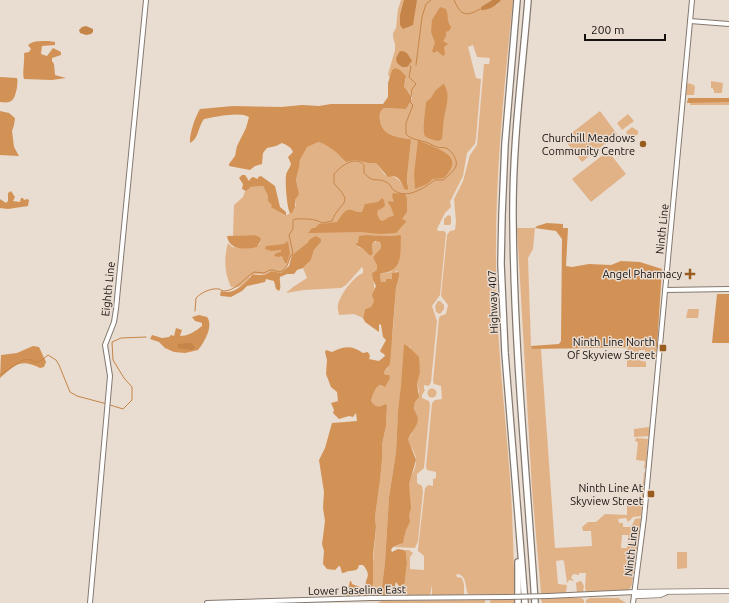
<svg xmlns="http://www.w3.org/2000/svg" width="729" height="603" font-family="Ubuntu,sans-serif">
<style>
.green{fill:#e2b287}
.forest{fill:#d39255}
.water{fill:#c58548}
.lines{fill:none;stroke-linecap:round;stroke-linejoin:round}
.stream{stroke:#c58548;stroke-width:1}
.secondary-casing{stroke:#85796f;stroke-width:6}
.primary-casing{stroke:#85796f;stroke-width:6}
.highway-casing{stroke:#85796f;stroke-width:8}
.secondary{stroke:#fff;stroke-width:4}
.primary{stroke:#fff;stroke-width:4.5}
.highway{stroke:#fff;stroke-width:5.5}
.secondary-bridge-casing{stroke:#85796f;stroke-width:6;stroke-linecap:butt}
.secondary-bridge{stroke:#fff;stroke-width:4}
.poi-dot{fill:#985d1e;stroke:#e9dcd1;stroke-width:1.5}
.labels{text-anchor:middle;stroke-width:3;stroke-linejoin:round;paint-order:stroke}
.poi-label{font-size:11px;fill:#16110e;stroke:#e9dcd1;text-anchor:end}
.street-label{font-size:11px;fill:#16110e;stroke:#e9dcd1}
</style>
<rect width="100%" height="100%" fill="#e9dcd1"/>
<g class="green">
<path d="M401,0H492L481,7V9L483,10L497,5L501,0H513C504,88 495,176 496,265C496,337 505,408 510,479C513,517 513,556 515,594H468C465,587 467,576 458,574L456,575L457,577L462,578L464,585V594L463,595L432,596V585L430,596H406L403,595L401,591L404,589L407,563L406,552L404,550H409L413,553L410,557V569L424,570V556L418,551V549L425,488L428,485L433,486V479L436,478V472L427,470L426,467L432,403L435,400L442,399L441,386L434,384L433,381L439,318L440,316L446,314L448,305L441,296L447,235L450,231L455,230L456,222L454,199L463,181L470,155L477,145L484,64H489L490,58L477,57L473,45L468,47L476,78L481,79L476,138L475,144L467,153L463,176L450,202L451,207L445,213L437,229L438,231H444L446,233L440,295L432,306L437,321L431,382L429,386L424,385V389L425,390L422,395V398L429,401L430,405L424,468L417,474V483L422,486L423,492L418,541L415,548L393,547C406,544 403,540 406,529C412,512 408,501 409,484C410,476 417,467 416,460C416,453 410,446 408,439L412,434L415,402L418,398L419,391L417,384L420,371L415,353L412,351L409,346L398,411L396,452L389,497L385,562L381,595L370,597L376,527L375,517L380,481L382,460V445L386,426L387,405L385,404C379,408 375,407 371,401L373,394L377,387L380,385L383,387L385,375L384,372L388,368L393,330L396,288L399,277V272L396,271L392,279L386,282H381L380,274L391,272L400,235L391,236L366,235L358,247L363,249L370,256L373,254L372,244L377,241L381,243L379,252L373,258C376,262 379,267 377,271L373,272C372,282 379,298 371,307L365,309L363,318L354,314L339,315C339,312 337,308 338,305C340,295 353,277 363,273V269L362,267L346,285L341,288L304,290L286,293L293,287L307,278L303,268L311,260L314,250L321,242L310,239C306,245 299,249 293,254C288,260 290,266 281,273L270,271L265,275L259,274L250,276C248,283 239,289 231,287C224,273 224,257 228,243L232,247L243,248L259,245L261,240L260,237L255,235L233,236L234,205L243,197L245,191L251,187L263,186L275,209L285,216C289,213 292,213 295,207C297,204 295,205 295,201C295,198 298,196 298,192C299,188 296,182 296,178C298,167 303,140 319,141C321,142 333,149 335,151C339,154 341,159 346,162C350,161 355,160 359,161C365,162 369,164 376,163L385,175C396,176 400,179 404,189L408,184L407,177L411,141L410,139C397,137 382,136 380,120C379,115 380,111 384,108L406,109L412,98L409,92L404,87L406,78L392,70L390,78L388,74L395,50V44L393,37V33L396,28L398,9Z"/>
<path d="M711,81L723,83L722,93H714V90H713V88H711Z"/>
<path d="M687,83L695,85H692L695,86L694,95H686Z"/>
<rect x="690" y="102" width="39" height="3"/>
<path d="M600,111L617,134L582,162L564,139Z"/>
<path d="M628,114L634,121L622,130L617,123Z"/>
<path d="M632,127L638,131V134L634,137L627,134L626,132Z"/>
<path d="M608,151L626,174L591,202L572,179Z"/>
<path d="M449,215L451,217V223L450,225H444V219L447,216Z"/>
<path d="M517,228H535L533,249L528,258L531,346L532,349H541L555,548L592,546L591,531H583L582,527L588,522H596L605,514L627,515V504L641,503L644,472L645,473L641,516L633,517L628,522L626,518L618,519L619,523H623V527H631L635,519L641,518L638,541L628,540V535H622L621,548H627V542L638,543L632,584L631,587L628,590L586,592L585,587L586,573H579V575L573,574L571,578L574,581L569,580L567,583L564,561L562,560L556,561L558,584L567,585L566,592L565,593H541L532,489Z"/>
<path d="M438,301H440L444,305V309L440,314L436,312L435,306Z"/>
<path d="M688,309H699L698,318H686Z"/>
<path d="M627,347H657L656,357H645V350H639L638,360L646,362V367H627Z"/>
<circle cx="432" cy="393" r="4.5"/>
<path d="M649,427V436L634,437V429Z"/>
<path d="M636,438L648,439L646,468L644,469L645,461L636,460L638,442L635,441Z"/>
<path d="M677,552H687V568L677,569Z"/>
<path d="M580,581L582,582L584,586L583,592L577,593L576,583Z"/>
<path d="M541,598H581L584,600V603H542Z"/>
<path d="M590,598H618L626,603H586V600Z"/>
<path d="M493,599H515V603H490V601Z"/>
<path d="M485,600V603H377L382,601Z"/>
</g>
<g class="forest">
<path d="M440,7L446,9C449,16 446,20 451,27L450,30L446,32V36L443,41L448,44L444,47L445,54L443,56L437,51L434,53L432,51L435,43L431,32L432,20Z"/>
<path d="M49,41L55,42V45L42,46L41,54L47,56L53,48L61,52V55L52,58V61L54,64L55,75L66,78L52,80L24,79C22,74 25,60 24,53L29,52L31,49L28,45C33,40 43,41 49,41Z"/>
<path d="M395,68L400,70L406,76L404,87C412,95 413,99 406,109H405L384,108C380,111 379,115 380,120C382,136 397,137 410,139L411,141L407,177L408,190L404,189C401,181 398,174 388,177L376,163C369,164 365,162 359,161C355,160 350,161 346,162C342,159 340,156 337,153C334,150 322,142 318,142L307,147L300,160L299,167L296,179L299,194L295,200V207L292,213H290C287,208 285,183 286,176C286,172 290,168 291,164L288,157L293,152C291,147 287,145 282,143L276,146L267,148L263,153L262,164L255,166L250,170L229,166V164L235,156L237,146L246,128L249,117C241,111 214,117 204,119C198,126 199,139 190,143C189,135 195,117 200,109L233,106L281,107L302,105L319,106L331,104H383L388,97V83L392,70Z"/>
<path d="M0,77L17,78C18,82 17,84 17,88C14,99 14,104 0,102Z"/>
<path d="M443,84H444C451,95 446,106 444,118C443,125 443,131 442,138V139L438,141C435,140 429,139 426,137C421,133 426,109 426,102L431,98L435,91Z"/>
<path d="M688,98H729V102L687,103Z"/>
<path d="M0,111L9,113L15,118L14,125L12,131L14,147L19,156L0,155Z"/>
<path d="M418,140C435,149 468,154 444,178L433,179L427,184L415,189L414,174Z"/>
<path d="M242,175H245L249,181L251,178L253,177L258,179V177L261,176L275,186L280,207L286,212V216L271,207L272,205L268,201V196L263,186L251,187L246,191L242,189L243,184L239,178Z"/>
<path d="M11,191L15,197L13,201L20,202L21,198H23L24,200L27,199L29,200L28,206L8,209L0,208V199L6,203L8,201V193Z"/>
<path d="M393,193L405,194L407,199V212L402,219L406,221V222L396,233L380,234L361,232L308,233L312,228H315L319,224L337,222C341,217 344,208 352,210C356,212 358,212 362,212L365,204L378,202L382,198L384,200L385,206L381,209L378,210L377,214L380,220L383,221L389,217L394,216L391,207L388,203L389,201L394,202L392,196Z"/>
<path d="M547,223L563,224V228H568L566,266L572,267L589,264L611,265L621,261L640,262L662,269L657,347L532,349L531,346L559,344L561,341L562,239L556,231L535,228L537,226Z"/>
<path d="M255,235L260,237L261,240L257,247C245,250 229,250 227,236Z"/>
<path d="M366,235L391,236L400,235L401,236C400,247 403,264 392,270C389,273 384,272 380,274L381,282H386V279H392V273L399,272V277L396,288L390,364L384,372L385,375H389L390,378L385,387L380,385L377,387L373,394L371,401C375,407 379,408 385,404L387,405L386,426L382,445V460L380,481L375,517L376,527L373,555V583L371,595L370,597H347L344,593L348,590L350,581H351L352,584L362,588L365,587C366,576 372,576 363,565H359C358,571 355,570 350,571C347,571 345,573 342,573L340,566H339L335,570L327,569L323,564L324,551L322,544L325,521L323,508L324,492L319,460L325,448L332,423L357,421L356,413L353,417L349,416L339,419L333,413L334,410L331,403L338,401L337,392L331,387L326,374L327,360L325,352L326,350L332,352C344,346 352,345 363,353L368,352L370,356L369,359L379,361L385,356L384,354L382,353L380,351L386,340L383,337L381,325L379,324V332L365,322L363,318L365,309L371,307L374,301L372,295L376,286L373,280L372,273L377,270V265L373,258C376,252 383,250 380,242L375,241L372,244L373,254L370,256L363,249L355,244L358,243L359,236Z"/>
<path d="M316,236L321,239V242L314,250L311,260L303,268L297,270L294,274H287L280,277C279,282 282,286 279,291L276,289L274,281L266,279L265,282L247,286L242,291L231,297L221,296L220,295L221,291C233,296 246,283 252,275H265L271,271L281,273L289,266L292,255L307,243L310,239Z"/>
<path d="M288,241L289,248L290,253L287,263H285L282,256L278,257L274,256L276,253L281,252V250L271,251L265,249L266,246L284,244Z"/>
<path d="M717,294H729V343H712Z"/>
<path d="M199,315L207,317C214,326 204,343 198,350L185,353L174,352L165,348L159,342L150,339L152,335L162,338L169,337L171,335L174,336L176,328L182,330L180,336C188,336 196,331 202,326V323L195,321L192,317Z"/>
<path d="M404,344C410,347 414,352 419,357L420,372L417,384L419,397L415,402L414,409L418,418L417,424L408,439L416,460L409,484L411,508L409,515L410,522L406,530L403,543L393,547L391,550L392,552L398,549L404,550L406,552L407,563L404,589V591L402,590L396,582L395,585L399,593L398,595L393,596L381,595L385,562L389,497L396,452L398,411L401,386Z"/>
<path d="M33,346L39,347L46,362L44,367L40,368C20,358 15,365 0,378L1,355L17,353Z"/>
</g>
<g class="water">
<path d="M404,0H417L413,25L403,29L400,25V15Z"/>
<path d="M492,0H501C498,5 487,11 481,10V7Z"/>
<path d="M86,26L93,29V32L91,34L86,35L80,33L79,30L82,27Z"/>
<path d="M400,51C408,51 408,55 412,61L407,67H402L397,63L396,58Z"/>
<path d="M188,343H192L195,348L194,349L191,350L178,348V344Z"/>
</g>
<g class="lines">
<g class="stream">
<path d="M454,0C461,16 466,17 480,9"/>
<path d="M416,65L422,17L426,4L431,0"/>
<path d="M195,311L196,298C202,292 211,288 219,289C221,290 223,291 225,291C237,290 245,277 254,272L264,273C273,268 271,270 280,272C290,268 287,259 293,253L289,235L293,229V220L295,219C303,219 315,218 322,223L332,221C339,201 356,205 334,184V174C341,166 355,155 364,165V173C374,184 376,177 386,182C391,184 391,189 395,191C408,199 424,188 435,180H443C447,177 454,171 456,166C458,160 452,151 446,148C443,147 440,148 437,147C434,146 431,144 428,143C421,140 411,140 406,134V123L413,105L410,102L412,89L416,84L409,77L411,67L409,65"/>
<path d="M0,375L23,360C37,357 32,369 48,355L56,360L59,365L70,392L77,396L107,404"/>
<path d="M110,405L123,409L132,400V387L124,378L113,360L112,342L121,338L146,337"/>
</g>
<g class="secondary-casing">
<g id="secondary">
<path d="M690,21L729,24"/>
<path d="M665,290L729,289"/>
<path d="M548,596L635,592"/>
<path d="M90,603L110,376L105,345L114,322L116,309L146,0"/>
<path d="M207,603L371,598L508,597"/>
<path d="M633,603L644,518L692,0"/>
</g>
</g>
<g class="primary-casing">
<g id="primary">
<path d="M635,592L729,591"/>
<path d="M635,596L660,595L665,593"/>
</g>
</g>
<g class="highway-casing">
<g id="highway">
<path d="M517,0L505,144L502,215L501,264L505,353L525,603"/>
<path d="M528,0C522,73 512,147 513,221C514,349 527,476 535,603"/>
<path d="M518,562V603"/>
</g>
</g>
<use href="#secondary" class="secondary"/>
<use href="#primary" class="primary"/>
<use href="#highway" class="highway"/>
<g class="secondary-bridge-casing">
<path id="secondary-bridge" d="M508,597L548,596"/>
</g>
<use href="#secondary-bridge" class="secondary-bridge"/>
</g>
<g class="poi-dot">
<circle cx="643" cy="144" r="4"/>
<path d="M688 268h4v4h4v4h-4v4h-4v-4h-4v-4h4z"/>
<rect x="659" y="344" width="8" height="8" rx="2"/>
<rect x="647" y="490" width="8" height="8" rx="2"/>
</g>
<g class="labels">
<g class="poi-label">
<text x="635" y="142">Churchill Meadows<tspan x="635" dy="13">Community Centre</tspan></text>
<text x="682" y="278">Angel Pharmacy</text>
<text x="655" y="346">Ninth Line North<tspan x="655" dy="13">Of Skyview Street</tspan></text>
<text x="643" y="492">Ninth Line At<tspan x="643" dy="13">Skyview Street</tspan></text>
</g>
<g class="street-label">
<text transform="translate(662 229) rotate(-84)" y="4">Ninth Line</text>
<text transform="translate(108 289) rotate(-84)" y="4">Eighth Line</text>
<text transform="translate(493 302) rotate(-92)" y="4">Highway 407</text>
<text transform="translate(631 551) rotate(-83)" y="4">Ninth Line</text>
<text transform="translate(357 590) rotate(-1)" y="4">Lower Baseline East</text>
</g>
</g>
<path d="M585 34v6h80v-6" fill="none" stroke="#16110e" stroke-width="2"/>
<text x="591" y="34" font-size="12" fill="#16110e" stroke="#e9dcd1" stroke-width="3" paint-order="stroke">200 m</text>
</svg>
